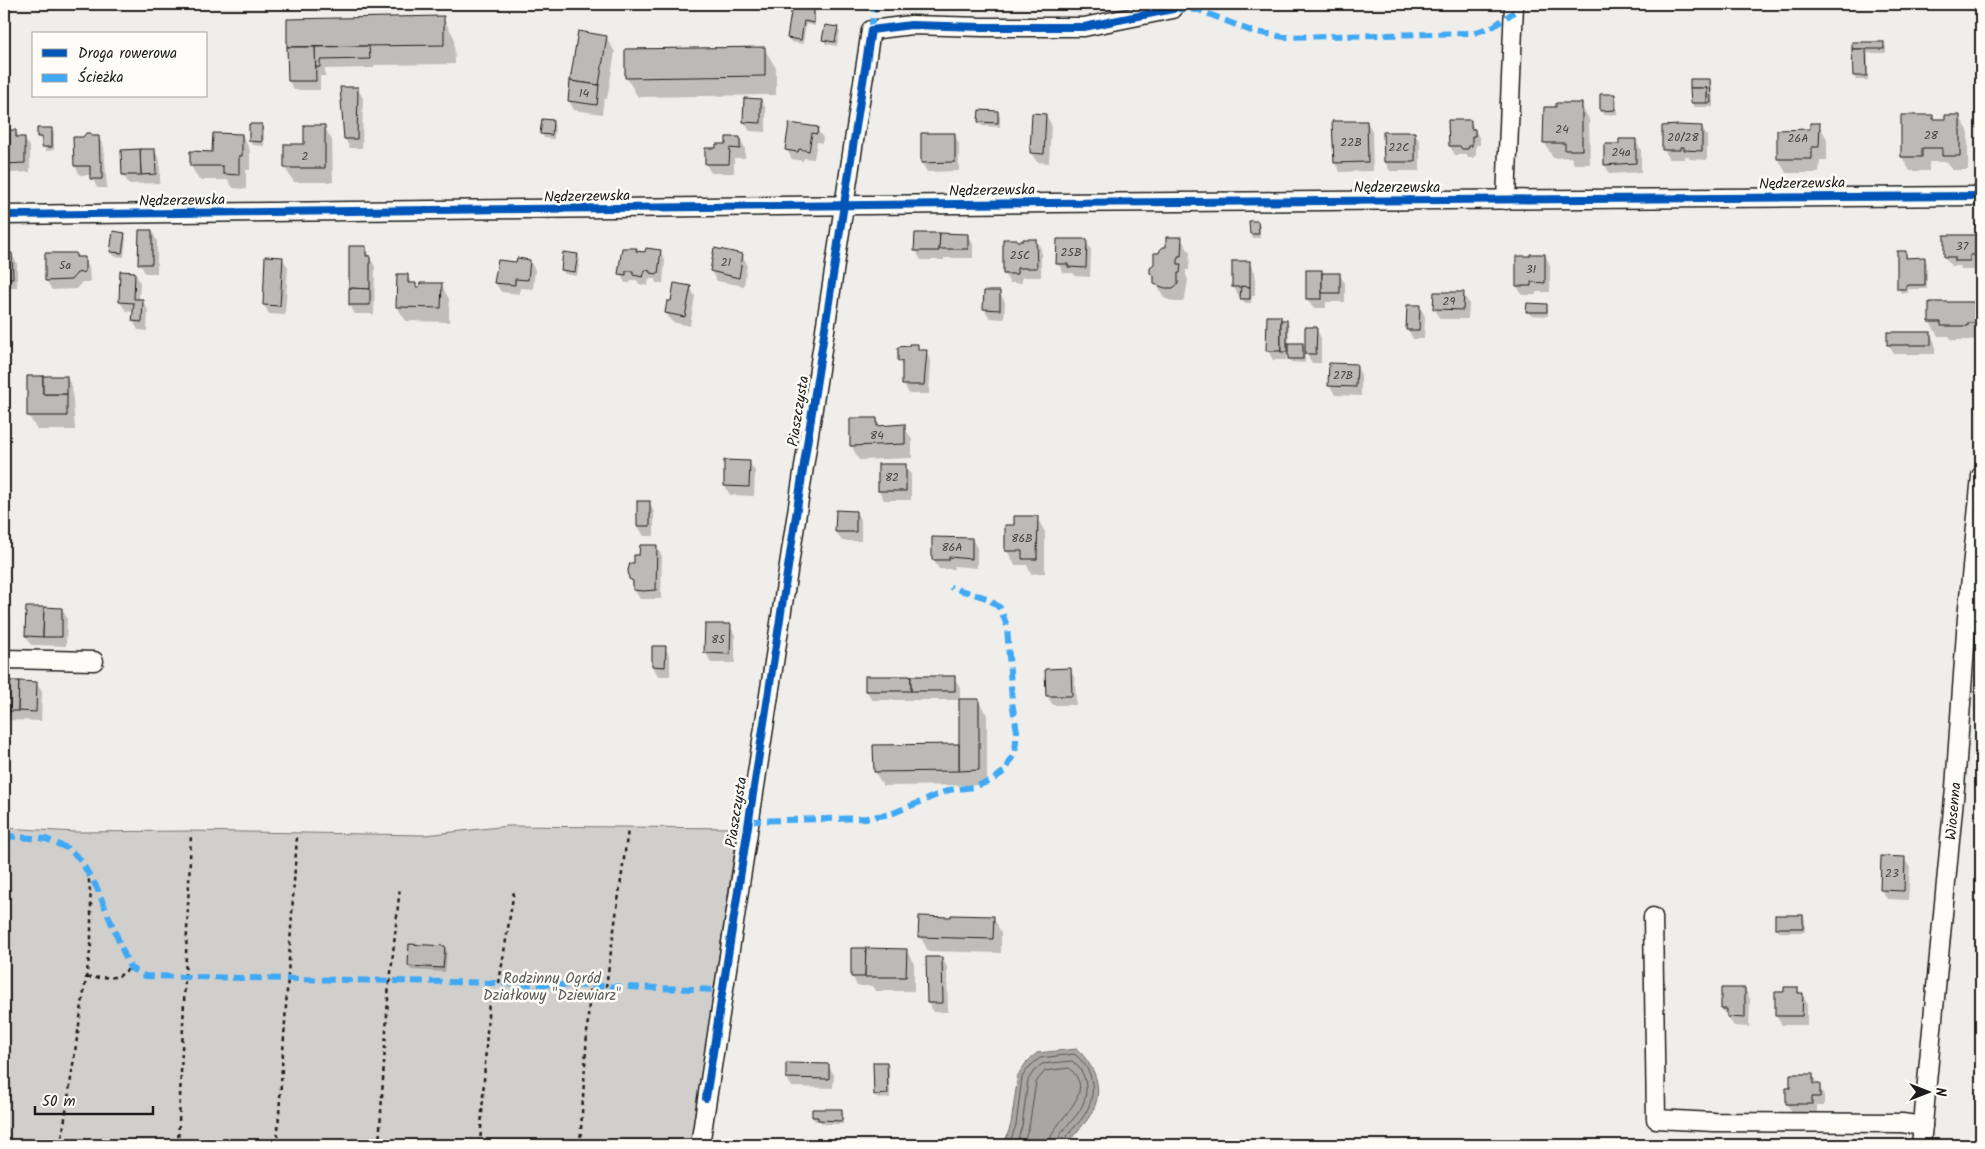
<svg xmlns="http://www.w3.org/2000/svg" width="1985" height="1149" font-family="Kalam,sans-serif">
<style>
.green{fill:#d0cfcc;stroke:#767674}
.water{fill:#a8a7a3;stroke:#706f6d}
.shadow{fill:#0003}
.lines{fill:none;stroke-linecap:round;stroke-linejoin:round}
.shore{stroke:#545452;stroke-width:1}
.building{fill:#bbbab6;stroke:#1c1c1c}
.minor-casing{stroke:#1c1c1c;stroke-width:21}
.path{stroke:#1c1c1c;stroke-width:2.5;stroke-dasharray:4 4;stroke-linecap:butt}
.minor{stroke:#fdfcf7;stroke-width:18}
.quiet{stroke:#3fa9f5;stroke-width:6;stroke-dasharray:12 6;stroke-linecap:butt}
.cycleway-casing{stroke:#fdfcf7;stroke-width:11}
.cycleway{stroke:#0057b8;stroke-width:8}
.labels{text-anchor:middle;stroke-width:5;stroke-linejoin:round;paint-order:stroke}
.number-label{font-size:12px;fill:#444442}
.street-label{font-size:15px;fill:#1c1c1c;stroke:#fdfcf7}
.park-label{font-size:15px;fill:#5b5b5a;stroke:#fdfcf7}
</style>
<rect width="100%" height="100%" fill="#f0eeea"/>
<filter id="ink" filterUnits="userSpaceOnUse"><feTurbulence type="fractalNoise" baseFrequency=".02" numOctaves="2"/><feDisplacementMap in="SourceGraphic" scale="10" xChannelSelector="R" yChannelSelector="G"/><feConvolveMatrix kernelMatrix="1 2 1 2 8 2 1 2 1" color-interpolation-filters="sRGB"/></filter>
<g filter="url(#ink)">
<path class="green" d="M508,826L738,828L691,1145H4V828L76,832L188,831L425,835Z"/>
<path class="water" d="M1077,1049C1098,1070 1106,1094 1087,1120C1081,1128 1072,1136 1068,1145H1004L1011,1124L1018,1075L1026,1063L1037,1053Z"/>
<g class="shadow">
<path d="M813,8L815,12V26L806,24L803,44L791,42L789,38Z"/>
<path d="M443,18L454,37L455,64L374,65V68L325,69V76H320V90H294L289,81L288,20Z"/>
<path d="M837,28L840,32L837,46L826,44L823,39Z"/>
<path d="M606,37L615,52L607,99H604L602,114L574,110L569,101Z"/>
<path d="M1854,44H1884L1886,48V53H1868V80H1856L1854,75Z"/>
<path d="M764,48L776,68V95L638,97L626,77Z"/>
<path d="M1710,80L1712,85L1713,107H1694L1692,103Z"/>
<path d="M357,88L363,98L362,148H350L345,139Z"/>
<path d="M1614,95L1617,100V114L1604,115L1601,110Z"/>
<path d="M761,100L766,109V132L750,131L744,122Z"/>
<path d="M1581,105L1589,119L1590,164H1574L1571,157L1553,158L1545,143V108Z"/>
<path d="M998,112L1000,117V127L982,126L979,122Z"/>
<path d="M1046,115L1051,124L1049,163L1037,162L1031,153Z"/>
<path d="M1932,116L1934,120H1946L1959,116L1968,130V170H1952L1947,162H1929V171H1910L1902,157Z"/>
<path d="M1470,121L1480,139V145H1476V155L1473,158H1468L1467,155H1455L1450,146Z"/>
<path d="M553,122L555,126L554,139L544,138L542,134Z"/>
<path d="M1367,122L1372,131L1373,171L1340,172L1335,163Z"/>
<path d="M1819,125L1827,139V161H1820L1819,173H1786L1778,158Z"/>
<path d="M262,126L264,130V146L252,145L250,141Z"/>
<path d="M324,126L332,140L333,182H294L285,168V145H305Z"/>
<path d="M1701,127L1707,136V160L1690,159L1688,156H1685V159H1669L1664,149Z"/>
<path d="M39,129H51L54,133V150L46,151L43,141H41L39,137Z"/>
<path d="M817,129L823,138L822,143L817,142L814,159L804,158L803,161L792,159L786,149Z"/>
<path d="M4,131H16L20,138H24L30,148V172L10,173L5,163Z"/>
<path d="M1384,133H1414L1420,142V171H1390L1385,162Z"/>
<path d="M90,134L92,138H99L104,147L107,188H97L91,175H80L75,166Z"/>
<path d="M954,134L959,144V171L927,172L922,163Z"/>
<path d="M242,135L250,150V170H246V189L233,188L228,180H199L191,166Z"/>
<path d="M740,138L745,148V158H734V173H711L706,164L717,149Z"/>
<path d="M1635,140L1641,150V172L1610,174L1605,165L1620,146Z"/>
<path d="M154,150L160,160V183L129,184L123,175Z"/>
<path d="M1258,222L1260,227V238H1253L1251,234Z"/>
<path d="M152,231L157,241V273H145L140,264Z"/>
<path d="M124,234L126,238L124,257L113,256L111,251Z"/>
<path d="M967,235L973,244V258H944V260H921L916,251Z"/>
<path d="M1979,237L1981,241V264H1975V270H1962L1960,266H1951L1945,257Z"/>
<path d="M1181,238L1190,253L1189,270H1186V275L1188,280L1185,299L1182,302H1174L1164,298L1151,272L1160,255Z"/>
<path d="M1036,240L1041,249V277H1022V283H1010L1004,274L1018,243Z"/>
<path d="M1086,241L1091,250L1090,277L1075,276L1073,273H1063L1058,263Z"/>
<path d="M365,248L375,267L374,314H355L350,305Z"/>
<path d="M636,250L638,252L646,253L660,251L665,260L663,283H656L655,279H649L648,286L639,284L637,280H631L630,283H625L620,273Z"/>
<path d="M1905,253L1908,259H1924L1927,263V289H1908V293H1901L1899,288Z"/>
<path d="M4,254H12L17,264V287L4,288Z"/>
<path d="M76,254L78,258H84L89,268L90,282H82L76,289L52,290L46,280Z"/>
<path d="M577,255L580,259L577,276L565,274L562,270Z"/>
<path d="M742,255L747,264L744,286L717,281L711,271Z"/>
<path d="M1545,255L1550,265V292H1536V295H1522L1517,286Z"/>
<path d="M282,258L288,267L285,315L269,314L264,305Z"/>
<path d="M530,261L535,270L533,289L520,288V294L501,292L495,282L518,263Z"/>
<path d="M1249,263L1255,272V296H1252L1251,303H1244L1242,296H1239L1233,286Z"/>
<path d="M135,273L140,283L139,300H142L148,310L147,331L138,330L133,321L134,312L126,311L120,302Z"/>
<path d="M1322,274H1339L1345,283V302H1326V308H1313L1307,299Z"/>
<path d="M407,275L412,284H415L417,288L441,284L449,299V322L406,321L397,307Z"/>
<path d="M690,287L695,296L690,326L672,322L666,313L672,303Z"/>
<path d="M985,292H999L1005,302L1004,319L990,318L984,309Z"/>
<path d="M1435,293L1463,294L1469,303L1468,319H1440L1435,309Z"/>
<path d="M1979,304L1981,307V337H1975V340H1951L1949,336H1938L1930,322Z"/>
<path d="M1546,305L1548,309V316L1530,315L1528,311Z"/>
<path d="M1419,306L1425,316L1424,339H1413L1408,329Z"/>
<path d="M1281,318L1283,321H1287L1289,326V344H1303L1306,351L1316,328L1321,338V363H1312L1305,352V363L1291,362L1289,356H1286V360H1273L1268,351Z"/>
<path d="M1930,333L1935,343V354H1894L1888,344Z"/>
<path d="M917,345L921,351L926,352L931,361L929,394H909L904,384V369L899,361Z"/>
<path d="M1356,365L1361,375V396L1335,395L1330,386Z"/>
<path d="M66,377L72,386L75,430H37L29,416Z"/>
<path d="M876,419L881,427L904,426L912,440V458L859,460L851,445Z"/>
<path d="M749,462L755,471L754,496L730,495L725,486Z"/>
<path d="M905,465L911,475V500H884L879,491Z"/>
<path d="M639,503H649L654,512V536H644L638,526Z"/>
<path d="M856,512L861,521V541H842L836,532Z"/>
<path d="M1037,518L1045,532V573L1031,574L1027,565H1015L1007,551V526H1015Z"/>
<path d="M972,539L977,548V568L954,566V569H939L933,559Z"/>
<path d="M656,546L662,556L661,599H640L634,589L629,573L641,557Z"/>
<path d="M4,607H6L11,617V645H4Z"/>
<path d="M62,609L67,618L66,646L31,645L26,636Z"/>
<path d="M706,625L730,626L735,635V663H711L706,653Z"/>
<path d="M654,647H665L670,657V676H658L653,666Z"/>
<path d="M1070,670L1075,679L1076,705H1053L1047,696Z"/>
<path d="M954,678L960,687V701H978L987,715V785L883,786L875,772L960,745V700H872L866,690Z"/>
<path d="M4,682L36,683L42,692L41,721L6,720L4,715Z"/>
<path d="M1904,858L1910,868L1908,900L1887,899L1881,889Z"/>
<path d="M1803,916L1805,920V932H1779L1776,927Z"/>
<path d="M993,917L1001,932V953L928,951L920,936Z"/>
<path d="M444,947L447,951L445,972L411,970L409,966Z"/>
<path d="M906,950L914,964V991H875L872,986H857L852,976Z"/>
<path d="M942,958L947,967L948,1012H934L928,1003Z"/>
<path d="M1797,988L1807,1003V1025H1782L1776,1016L1786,993Z"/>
<path d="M1745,989L1750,999L1749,1027L1734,1026L1722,1009Z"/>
<path d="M887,1064L889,1068L890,1098L878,1099L875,1094Z"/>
<path d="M828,1065L834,1075L833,1088L792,1087L787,1078Z"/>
<path d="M1812,1075L1824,1095V1106H1817V1113H1792L1787,1104L1791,1089Z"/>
<path d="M813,1110H841L843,1114V1124H822L820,1121H815L813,1117Z"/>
</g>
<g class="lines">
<g class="shore">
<path d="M1009,1145L1016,1125L1022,1077L1029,1067L1040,1058L1074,1054C1095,1069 1098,1096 1083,1117C1077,1126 1065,1134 1063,1145"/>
<path d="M1016,1145L1022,1126L1028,1080L1034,1071L1042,1064L1072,1061C1089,1074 1090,1096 1078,1113C1071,1123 1058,1132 1057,1145"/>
<path d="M1023,1145L1029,1127L1036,1082L1045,1071L1069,1068C1101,1095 1050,1120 1049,1145"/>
</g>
</g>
<g class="building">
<path d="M792,6H814V23L804,21L801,40L787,38Z"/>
<path d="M444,16V45L287,47V19Z"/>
<path d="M825,25L838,27L835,42L822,40Z"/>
<path d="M578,31L607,36L599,85L570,81Z"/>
<rect x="1852" y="42" width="32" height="7"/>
<path d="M369,46L370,59L320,60V67H315V47Z"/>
<path d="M287,47H315L316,81H288Z"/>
<path d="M765,47V76L625,78V49Z"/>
<path d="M1852,49H1866L1867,76H1853Z"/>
<path d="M1690,79H1710L1711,103H1707V88H1690Z"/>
<path d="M570,81L599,85L597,105L568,101Z"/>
<path d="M340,87H358L357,139H344Z"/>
<path d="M1690,88H1707V103H1691Z"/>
<path d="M1600,94H1615V110L1600,111Z"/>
<path d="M744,98L761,99V123L743,122Z"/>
<path d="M1556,103H1582V150H1565V143H1543L1544,107H1556Z"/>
<path d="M979,110L998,111V123L978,122Z"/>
<path d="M1032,113L1046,114L1044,154L1030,153Z"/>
<path d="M1901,115H1933V119H1945V115H1960V156H1942V148H1922V157H1901Z"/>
<path d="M542,119L553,120L552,135L540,134Z"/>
<path d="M1448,120H1471V129H1475V136H1472V146H1469L1468,149H1462L1460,146H1449Z"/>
<path d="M1332,121H1367L1368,162L1334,163Z"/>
<path d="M789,123L818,127L817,134L812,133L809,151L799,149L798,152L785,150Z"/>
<path d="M1810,123H1820L1819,147H1812V159H1777V130L1810,129Z"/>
<path d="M249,124H262V142L249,141Z"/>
<path d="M304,125H325V168H284V144H304Z"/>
<path d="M1678,125L1702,126V151L1684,150V147H1680V150H1662V126Z"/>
<path d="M37,128H52V147H42V137H37Z"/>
<path d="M4,130H16V137H25V163L4,164Z"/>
<path d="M1383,132H1415V162H1384Z"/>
<path d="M86,133H91V136H99L100,162H102V179H90V166H74L73,137H83Z"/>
<path d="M213,133L242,134V156H239V175L223,174V166H190V151L212,152Z"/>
<path d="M921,133H955V162L921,163Z"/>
<path d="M726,137H740V149L730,148L729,164H705V148H716V144H726Z"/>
<path d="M1619,139H1636V163L1604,165V144H1619Z"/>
<path d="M140,149H155L156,174L141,175Z"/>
<path d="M140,149L141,175H122L121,150Z"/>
<path d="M1249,221H1258L1259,234H1250Z"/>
<path d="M139,230H152V264H138Z"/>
<path d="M113,231L125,233L122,253L110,252Z"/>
<path d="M915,233H940L939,251H914Z"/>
<path d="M940,233L968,234V249H939Z"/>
<path d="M1944,235H1980V255H1970V261H1955V257H1944Z"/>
<path d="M1166,237H1182L1181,256H1178V264H1181L1180,273H1178V284L1173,288H1165L1154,284V276L1150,273V267L1154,264V253H1159L1160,250L1163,247H1166Z"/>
<path d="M1003,239H1017V241H1023V239H1036L1037,268H1017V274H1003Z"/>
<path d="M1057,239H1087L1086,268L1068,267V264H1056Z"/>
<path d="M349,246H366V256H370V289L349,288Z"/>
<path d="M622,248H637L636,251L645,252L646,248L661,250L658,274L650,273V271L645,270L643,277L633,275V271H626V275L618,274Z"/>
<path d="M714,248L743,254L739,278L710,271Z"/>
<path d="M1897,251H1906V258L1925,257V285H1906V289H1897Z"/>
<path d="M563,252L578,254L575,272L561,270Z"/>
<path d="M4,253H12L13,278H4Z"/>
<path d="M45,253H76V257H85V272L77,273L71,280L45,281Z"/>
<path d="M1530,254H1545V283L1531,282V286H1516V256H1530Z"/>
<path d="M265,256L283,257L280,306L263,305Z"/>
<path d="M517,258L530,260L528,280L515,279V285L494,283L498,260L516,262Z"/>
<rect x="1232" y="261" width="18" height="26"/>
<rect x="1306" y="270" width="16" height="29"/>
<path d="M120,271L135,272L134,299H143L142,322L132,321L134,303L119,302Z"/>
<rect x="1322" y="273" width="18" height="20"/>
<path d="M397,274H408V283H416V287H419L420,283H442L441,308L396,307Z"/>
<path d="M674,283L691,286L685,317L665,313L667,301H671Z"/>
<path d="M1241,286L1250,287V299H1240Z"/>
<path d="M349,288L370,289V305H349Z"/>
<path d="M984,291H1000V310L983,309Z"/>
<path d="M1434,292H1464L1463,310L1433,309Z"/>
<path d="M1929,302H1980V323H1968V326H1941V322H1929Z"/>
<path d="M1527,303L1547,304V312H1526Z"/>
<path d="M1407,305H1420L1419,330H1406Z"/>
<path d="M1267,316H1281V351H1266Z"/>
<rect x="1281" y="320" width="6" height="32"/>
<path d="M1305,327H1317L1316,354H1305Z"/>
<rect x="1887" y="332" width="44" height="13"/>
<rect x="1288" y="343" width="15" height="16"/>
<path d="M909,344H918V350H927L924,385H902V361H898V347L909,346Z"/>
<path d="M1329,363L1357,364L1356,387L1328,386Z"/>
<path d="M27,376H43V394H67V416H27Z"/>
<rect x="43" y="376" width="24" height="18"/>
<path d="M850,418H877V426L905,424V444L850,446Z"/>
<path d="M724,460L750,461L749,487L724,486Z"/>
<rect x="878" y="464" width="28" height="27"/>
<rect x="637" y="501" width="13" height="25"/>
<path d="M836,510L856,511V532H835Z"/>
<path d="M1014,516H1038L1037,559H1022V551H1005V525H1014Z"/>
<path d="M932,537L972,538V559L949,557V560H932Z"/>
<path d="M640,545H657L656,590L643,591L633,590V581L629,579L628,570L630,563H634V555H639Z"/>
<path d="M4,606H7L6,636H4Z"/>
<path d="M26,607H44L43,637L25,636Z"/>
<path d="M44,607L62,608V637H43Z"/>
<path d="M705,624H731L730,654L704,653Z"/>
<path d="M652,646H666L665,667L652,666Z"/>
<path d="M1071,668L1072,696H1046L1045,669Z"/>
<rect x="865" y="676" width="46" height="15"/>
<rect x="911" y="676" width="44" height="15"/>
<path d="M4,681H19L18,711H4Z"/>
<path d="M19,681L37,682L36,712L18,711Z"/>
<path d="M959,699H979V770L959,771Z"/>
<path d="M959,744V771L874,772L873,745Z"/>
<path d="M1881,856L1905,857L1904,891L1880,890Z"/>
<path d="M951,915L994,916L993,939L918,937L919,916L951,917Z"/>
<rect x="1775" y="915" width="28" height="13"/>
<path d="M409,944L445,946L443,968L408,966Z"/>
<path d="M851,948H866L865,977H851Z"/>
<path d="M866,948L907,949L906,977H865Z"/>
<path d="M926,957H942L943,1003H927Z"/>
<path d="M1784,987H1798V993H1803L1802,1016H1775V992H1784Z"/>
<path d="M1721,988H1745V1018L1727,1017V1009H1721Z"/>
<path d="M873,1062H887L888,1094L874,1095Z"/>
<path d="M786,1063L829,1064V1079L786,1078Z"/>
<path d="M1790,1074H1813V1084H1820V1097H1812V1104H1786V1088H1790Z"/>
<path d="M812,1109H842V1121L818,1120V1117H812Z"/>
</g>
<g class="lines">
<g class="minor-casing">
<g id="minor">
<path d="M1506,200L1514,4"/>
<path d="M4,215L1049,203L1981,196"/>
<path d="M4,659L94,661"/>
<path d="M1653,917L1656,1119L1714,1122L1902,1123L1923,1126"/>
<path d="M700,1145L871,30L911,25L982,27H1084L1173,9"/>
<path d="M1921,1145L1955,788L1967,618L1981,476"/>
</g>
</g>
<g class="path">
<path d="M4,869L9,836"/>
<path d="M87,978L118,977L130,968"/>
<path d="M390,982L400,887"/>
<path d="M499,983L514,891"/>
<path d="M606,987L628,830"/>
<path d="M61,1145L91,945V903L88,871"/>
<path d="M178,1145L191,835"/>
<path d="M277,1145L297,836"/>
<path d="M379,1145L389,982"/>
<path d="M480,1145L490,983"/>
<path d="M580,1145L590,986"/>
</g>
<use href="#minor" class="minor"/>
<g class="quiet">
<path d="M1173,9L1199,10L1251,31L1284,37L1474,33L1494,26L1514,12"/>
<path d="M871,30L875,4"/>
<path d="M749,821L866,818L891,814L949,790L973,787L991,781L1006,770L1015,751L1017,731L1012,702L1007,626L1000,608L987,598L950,587"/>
<path d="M4,836L46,839L67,848L79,858L97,888L130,968L145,976L499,983L723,990"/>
</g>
<g class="cycleway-casing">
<g id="cycleway">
<path d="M4,215L1049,203L1981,196"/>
<path d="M706,1098L871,30L911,25L982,27H1084L1173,9"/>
</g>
</g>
<use href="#cycleway" class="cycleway"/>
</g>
</g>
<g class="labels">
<g class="number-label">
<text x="584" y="97">14</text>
<text x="1562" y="133">24</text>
<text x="1931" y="139">28</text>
<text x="1683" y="141">20/28</text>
<text x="1798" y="142">26A</text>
<text x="1351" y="146">22B</text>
<text x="1399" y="151">22C</text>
<text x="1621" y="156">24a</text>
<text x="305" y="160">2</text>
<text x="1962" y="250">37</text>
<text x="1071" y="256">25B</text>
<text x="1020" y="259">25C</text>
<text x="726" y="266">21</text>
<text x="65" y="269">5a</text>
<text x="1531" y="273">31</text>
<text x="1449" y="305">29</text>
<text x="1343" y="379">27B</text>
<text x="877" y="439">84</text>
<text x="892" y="481">82</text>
<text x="1022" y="542">86B</text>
<text x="952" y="551">86A</text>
<text x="718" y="643">85</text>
<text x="1892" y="877">23</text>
</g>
<g class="street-label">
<text transform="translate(1802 183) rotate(-1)" y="5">Nędzerzewska</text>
<text x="1397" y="192">Nędzerzewska</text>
<text transform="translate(992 190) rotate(-1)" y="5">Nędzerzewska</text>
<text transform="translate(587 196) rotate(-1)" y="5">Nędzerzewska</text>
<text transform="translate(182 200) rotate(-1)" y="5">Nędzerzewska</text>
<text transform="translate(798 411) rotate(-81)" y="5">Piaszczysta</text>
<text transform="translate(1953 811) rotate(-85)" y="5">Wiosenna</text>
<text transform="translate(736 812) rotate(-81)" y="5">Piaszczysta</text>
</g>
<g class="park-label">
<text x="552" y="983">Rodzinny Ogród<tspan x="552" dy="17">Działkowy "Dziewiarz"</tspan></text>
</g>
</g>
<rect width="1985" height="1149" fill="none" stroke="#fdfcf7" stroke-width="20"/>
<rect x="10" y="10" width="1965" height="1129" fill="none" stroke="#1c1c1c" stroke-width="2" filter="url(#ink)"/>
<rect x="32" y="32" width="175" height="65" fill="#fdfcf7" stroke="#a3a29f"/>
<rect x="42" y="49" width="25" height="8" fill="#0057b8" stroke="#a3a29f"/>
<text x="78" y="58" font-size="15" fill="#1c1c1c">Droga rowerowa</text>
<rect x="42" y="74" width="25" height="8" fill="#3fa9f5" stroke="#a3a29f"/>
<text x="78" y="82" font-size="15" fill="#1c1c1c">Ścieżka</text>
<g transform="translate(1928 1092) rotate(90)" stroke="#fdfcf7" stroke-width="4" paint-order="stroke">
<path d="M0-4L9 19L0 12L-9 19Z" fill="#1c1c1c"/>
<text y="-8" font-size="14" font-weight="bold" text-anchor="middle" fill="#1c1c1c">N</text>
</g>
<path d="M35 1106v8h118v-8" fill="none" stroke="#1c1c1c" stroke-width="2.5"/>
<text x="42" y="1106" font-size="15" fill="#1c1c1c" stroke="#fdfcf7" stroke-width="4" paint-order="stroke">50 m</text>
</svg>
